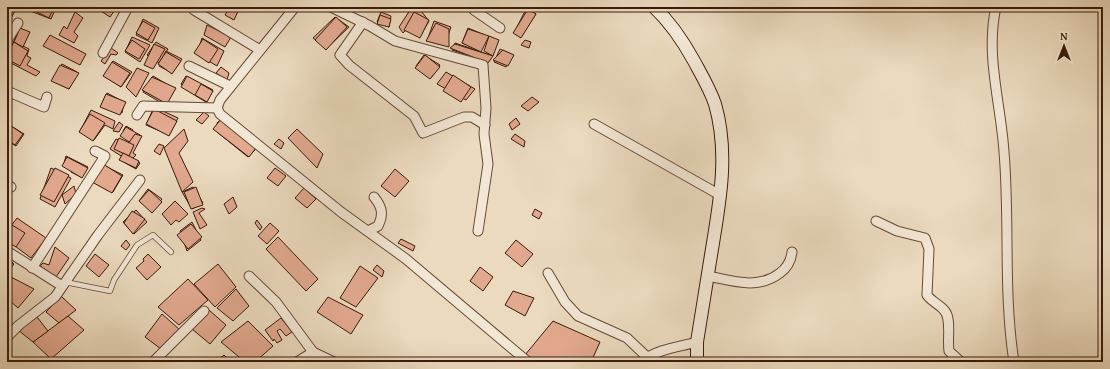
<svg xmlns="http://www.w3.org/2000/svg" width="1110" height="369" font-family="'Gentium Book Plus',serif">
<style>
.building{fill:#e2a98f;stroke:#3a1a0a}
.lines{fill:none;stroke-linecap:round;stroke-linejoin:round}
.lane-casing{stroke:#664a37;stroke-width:6}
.street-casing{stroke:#664a37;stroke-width:11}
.secondary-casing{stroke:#3a1a0a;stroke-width:14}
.lane{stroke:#f2e7d5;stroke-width:4.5}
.street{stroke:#f2e7d5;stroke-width:9}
.secondary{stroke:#f2e7d5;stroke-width:12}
</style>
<rect width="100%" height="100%" fill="#ebdabe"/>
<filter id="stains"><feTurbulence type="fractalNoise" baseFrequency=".005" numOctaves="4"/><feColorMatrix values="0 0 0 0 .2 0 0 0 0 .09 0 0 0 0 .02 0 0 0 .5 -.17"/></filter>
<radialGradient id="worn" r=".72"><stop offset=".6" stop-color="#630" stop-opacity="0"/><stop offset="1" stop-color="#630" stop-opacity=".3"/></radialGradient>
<g class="building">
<path d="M7,7H17L7,26Z"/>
<path d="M20,7H52L56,8L51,19Z"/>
<path d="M27,7H54L49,18Z"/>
<path d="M94,7H115L110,16Z"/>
<path d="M95,7H117L110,17Z"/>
<path d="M230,7H240L234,20L225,15Z"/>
<path d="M412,7H418L429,21L421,35L408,28L403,33L399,27Z"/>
<path d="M526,9L536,14L521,37L514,33Z"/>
<path d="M528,9L536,14L521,38L513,33Z"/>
<path d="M75,12L83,18L74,32L78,36L74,43L59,35L64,26L67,29Z"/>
<path d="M381,12L391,16L389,27L377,22Z"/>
<path d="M414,12L429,20L420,38L404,30Z"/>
<path d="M380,15L391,19L389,27L377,24Z"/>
<path d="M335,17L349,27L327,48L313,38Z"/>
<path d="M336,17L347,27L326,50L315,40Z"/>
<path d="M143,19L159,28L152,43L136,35Z"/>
<path d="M143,21L155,28L148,40L136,33Z"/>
<path d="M434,21L451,27L445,44L428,38Z"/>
<path d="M436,23L449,29V47L426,41Z"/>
<path d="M207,25L231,37L225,47L204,35Z"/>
<path d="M20,28L29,33L23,46L29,49L27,56L31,58L27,65L40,72L36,76L7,61V56Z"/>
<path d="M20,28L30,32L23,47L14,42Z"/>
<path d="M468,28L485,35L478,50L462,43Z"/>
<path d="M468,29L489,36L481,52L462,43Z"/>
<path d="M50,35L86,54L80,65L43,46Z"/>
<path d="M489,36L499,40L493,56L484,51Z"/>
<path d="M132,37L150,45L140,62L125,52Z"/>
<path d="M202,38L224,51L217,66L197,54Z"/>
<path d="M203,39L218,49L209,63L194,53Z"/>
<path d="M132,40L145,49L139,59L125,51Z"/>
<path d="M525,40L531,42L529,48L521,45Z"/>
<path d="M14,42L28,51L20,66L7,59V54Z"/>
<path d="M156,42L168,49L159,63L147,55Z"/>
<path d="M455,43L490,55L488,62L452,50Z"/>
<path d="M154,44L165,49L153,69L144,65Z"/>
<path d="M455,44L493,56L488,63L450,48Z"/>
<path d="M111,48L118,53L116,55L111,54L105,64L101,61Z"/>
<path d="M500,49L511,54L506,67L494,62Z"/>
<path d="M503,50L514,55L508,66L493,60Z"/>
<path d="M166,51L182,59L172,73L159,66Z"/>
<path d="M166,52L181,61L172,74L158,64Z"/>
<path d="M424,55L440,65L431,78L416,66Z"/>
<path d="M425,55L440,67L430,79L415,68Z"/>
<path d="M113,61L132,72L121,87L105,76Z"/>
<path d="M112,62L130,73L121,87L103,76Z"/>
<path d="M62,64L77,72L69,89L53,81Z"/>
<path d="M60,65L79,73L69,89L51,81Z"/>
<path d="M221,67L229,73L227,80L216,73Z"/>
<path d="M137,68L149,73L136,97L126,87Z"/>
<path d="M446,72L475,89L466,100L437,84Z"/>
<path d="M453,75L471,87L461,102L443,91Z"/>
<path d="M153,76L175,89L165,105L143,92Z"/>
<path d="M186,76L195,81L189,90L181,84Z"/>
<path d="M187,76L213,90L206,102L181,87Z"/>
<path d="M152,77L176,88L167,104L142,90Z"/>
<path d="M201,84L213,91L207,102L195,95Z"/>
<path d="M107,93L124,102L122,113L103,101Z"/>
<path d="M106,94L126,102L120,115L100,107Z"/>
<path d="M532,97L539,102L528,111L521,106Z"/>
<path d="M154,107L178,118L169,135L146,125Z"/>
<path d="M154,109L177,121L169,136L146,124Z"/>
<path d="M91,110L115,121L113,129L105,125L94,140L80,131Z"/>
<path d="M204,112L209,116L202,124L196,120Z"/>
<path d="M90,114L105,123L93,141L79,132Z"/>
<path d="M516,118L520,124L512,130L509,124Z"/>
<path d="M221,119L257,148L248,157L217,132L220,129L217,123Z"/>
<path d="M221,119L256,148L249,157L213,129Z"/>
<path d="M119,122L123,125L119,132L113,131Z"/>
<path d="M8,124L24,134L16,146L7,141Z"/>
<path d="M11,126L23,134L15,145L7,140V132Z"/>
<path d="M126,126L133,130L129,138L123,131Z"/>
<path d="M126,127L140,135L134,145L120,136Z"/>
<path d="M184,129L188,141L179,153L193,182L182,192L164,148Z"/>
<path d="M297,129L323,154L317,168L288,138Z"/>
<path d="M135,134L142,136L133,153L136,155L132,159L140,163L136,169L122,161L123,157L110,149L116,139L128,144Z"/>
<path d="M515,134L525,141L524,147L511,139Z"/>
<path d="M119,138L134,145L129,156L114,149Z"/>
<path d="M279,139L284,143L281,149L274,144Z"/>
<path d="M159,144L164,146L160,155L154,151Z"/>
<path d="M123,153L139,161L136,168L119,160Z"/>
<path d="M66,156L88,167L81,177L71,172L73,167L64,163Z"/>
<path d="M67,157L88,168L82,178L62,166Z"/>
<path d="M101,164L123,175L113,192L92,180Z"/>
<path d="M103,164L122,176L112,193L92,182Z"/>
<path d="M51,168L71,178L55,207L40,199Z"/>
<path d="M55,168L69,175L54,202L40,195Z"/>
<path d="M275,168L286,176L278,186L267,178Z"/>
<path d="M395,169L409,181L395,197L381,186Z"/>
<path d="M74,186L76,194L65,204L62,195Z"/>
<path d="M193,187L203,203L192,209L182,192Z"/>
<path d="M196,187L203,205L191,209L184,192Z"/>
<path d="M304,188L316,199L307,208L295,198Z"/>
<path d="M148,189L162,199L153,211L139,201Z"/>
<path d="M149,190L162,202L152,213L139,201Z"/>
<path d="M233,197L237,207L229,214L224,204Z"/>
<path d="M175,201L188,214L179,222L176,220L171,225L162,214Z"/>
<path d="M202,208L205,209L199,213L207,225L200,229L193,212Z"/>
<path d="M535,209L542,213L539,219L532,215Z"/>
<path d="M136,210L147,222L134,234L123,222Z"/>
<path d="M132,211L145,219L133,234L124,223Z"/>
<path d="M17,218L46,238L31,258L7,240V231Z"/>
<path d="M257,220L262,227L260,230L255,223Z"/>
<path d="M192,222L201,240L187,251L180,231Z"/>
<path d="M270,223L279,231L267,244L258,236Z"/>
<path d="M191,224L202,237L188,249L177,235Z"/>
<path d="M12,225L25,233L16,247L7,242V233Z"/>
<path d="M278,237L318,279L306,291L266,249Z"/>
<path d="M401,239L415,246L413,251L398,243Z"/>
<path d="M126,240L130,245L126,250L121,246Z"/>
<path d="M516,240L533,254L522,267L505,253Z"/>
<path d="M55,247L69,258L56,277L40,266L43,263L49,265Z"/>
<path d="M95,254L109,265L99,277L86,266Z"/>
<path d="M148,254L161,267L147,280L136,268L144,261L143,259Z"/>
<path d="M7,259L13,263L7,272Z"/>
<path d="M7,260L14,264L7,273Z"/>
<path d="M218,264L236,287L215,307L194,284Z"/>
<path d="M377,265L384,271L382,277L373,270Z"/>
<path d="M360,266L378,278L356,307L340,298Z"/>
<path d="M480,267L493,277L483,291L470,281Z"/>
<path d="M11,277L34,289L18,308L7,298V282Z"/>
<path d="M188,279L208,300L179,325L158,307Z"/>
<path d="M236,289L249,306L233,321L217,308Z"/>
<path d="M513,291L534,298L525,316L505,305Z"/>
<path d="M61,296L76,310L59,323L46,312Z"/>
<path d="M328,297L363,315L351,334L317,312Z"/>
<path d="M7,306L12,309L7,317Z"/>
<path d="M209,310L226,325L210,344L192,329Z"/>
<path d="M162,314L180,330L161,349L145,337Z"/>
<path d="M68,316L84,330L51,359L33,342Z"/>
<path d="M37,317L48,331L33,342L18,330Z"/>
<path d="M281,318L292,332L286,336L280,329L277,331L282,340L277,343L274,339L273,341L265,330Z"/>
<path d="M248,321L273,346L255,362H245L221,342Z"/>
<path d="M553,321L600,342L591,362H534L525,355Z"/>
<path d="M224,355L231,362L232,360L235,362H216Z"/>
</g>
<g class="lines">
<g class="lane-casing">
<path id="lane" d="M65,282L110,291L114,280L137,245L153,235L171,252"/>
</g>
<g class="street-casing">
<g id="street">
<path d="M193,7L194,10L260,50"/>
<path d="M295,7L220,100L217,108L220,114L341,212L406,259L528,362"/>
<path d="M331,7L370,26L395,41L483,65L486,108L484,134L488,164L478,231"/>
<path d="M475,7L474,10L500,28"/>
<path d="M996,7C985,55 1001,104 1004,152C1010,222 1003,292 1014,362"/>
<path d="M363,22L340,55L349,65L414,116L423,133L464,117H472L485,125"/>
<path d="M7,40L18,23"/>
<path d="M103,53L128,7"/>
<path d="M189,66L230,86"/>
<path d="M7,91L44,107L47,97"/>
<path d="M137,115L143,106L217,108"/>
<path d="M594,124L720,195"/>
<path d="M7,185L11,187"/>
<path d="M876,221L897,231L925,238L929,249L927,295C932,302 939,304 944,310C952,318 947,339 949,351L961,362"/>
<path d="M368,231L378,226C384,214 382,207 374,197"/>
<path d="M7,251L62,286"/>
<path d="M32,268L105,156L95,151"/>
<path d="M548,273L565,302L578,316L627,338L647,357"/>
<path d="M249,276L276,302L313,352L334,362"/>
<path d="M708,276C733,281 758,290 780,273C788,267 791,261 792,252"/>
<path d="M7,337L19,325L55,297L98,235L140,180"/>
<path d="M153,362L204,311"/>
<path d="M297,362L313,352"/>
<path d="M641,362C656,349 679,347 697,342"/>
</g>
</g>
<g class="secondary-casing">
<path id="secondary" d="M654,7C670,22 683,41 694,61C701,74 710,89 715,104C729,152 720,201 712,249C707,280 702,311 697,342V362"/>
</g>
<use href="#lane" class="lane"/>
<use href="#street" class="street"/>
<use href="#secondary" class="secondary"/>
</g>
<rect width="1110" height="369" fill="none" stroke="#ebdabe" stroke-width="24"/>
<rect x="8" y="8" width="1094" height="353" fill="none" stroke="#3a1a0a" stroke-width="2"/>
<rect x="12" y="12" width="1086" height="345" fill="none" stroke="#3a1a0a"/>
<g transform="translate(1064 46)" stroke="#f2e7d5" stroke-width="3" paint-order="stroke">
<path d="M0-3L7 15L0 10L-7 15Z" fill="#3a1a0a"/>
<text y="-6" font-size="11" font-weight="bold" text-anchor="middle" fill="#3a1a0a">N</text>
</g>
<rect width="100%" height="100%" filter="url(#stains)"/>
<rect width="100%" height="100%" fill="url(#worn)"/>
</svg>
